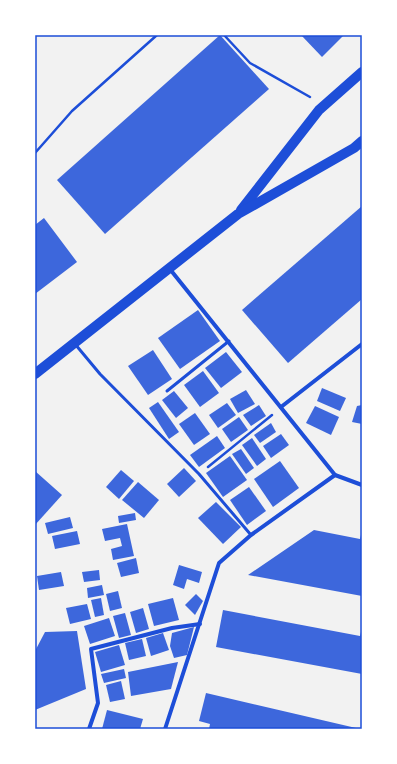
<svg xmlns="http://www.w3.org/2000/svg" width="397" height="764" font-family="Roboto,sans-serif">
<style>
.building{fill:#3d67dc}
.lines{fill:none;stroke-linecap:round;stroke-linejoin:round}
.path{stroke:#1d4ed8;stroke-width:2.5}
.service{stroke:#1d4ed8;stroke-width:3}
.minor{stroke:#1d4ed8;stroke-width:4}
.primary{stroke:#1d4ed8;stroke-width:10}
.neatline{fill:none;stroke:#1d4ed8;stroke-width:1.5}
</style>
<rect width="100%" height="100%" fill="#f2f2f2"/>
<g class="building">
<path d="M220,35L269,89L105,234L57,180Z"/>
<path d="M301,35H344L322,57Z"/>
<path d="M362,206V299L288,363L242,310Z"/>
<path d="M44,218L77,262L35,294V225Z"/>
<path d="M198,310L220,341L180,369L158,338Z"/>
<path d="M153,350L172,379L148,395L128,366Z"/>
<path d="M226,352L242,372L221,388L205,368Z"/>
<path d="M203,371L219,393L200,407L184,385Z"/>
<path d="M322,388L346,398L340,411L317,401Z"/>
<path d="M246,390L255,404L238,413L230,399Z"/>
<path d="M174,391L188,408L176,418L162,400Z"/>
<path d="M158,402L179,432L169,439L149,408Z"/>
<path d="M227,403L236,415L218,428L209,415Z"/>
<path d="M259,405L266,416L251,426L243,415Z"/>
<path d="M362,405V424L352,422L357,406Z"/>
<path d="M315,406L339,417L331,435L306,423Z"/>
<path d="M195,413L210,434L194,445L179,424Z"/>
<path d="M239,417L248,430L231,442L222,429Z"/>
<path d="M271,423L276,432L260,443L254,435Z"/>
<path d="M281,434L289,445L271,458L263,446Z"/>
<path d="M217,436L225,448L199,467L190,455Z"/>
<path d="M252,438L266,459L257,466L242,445Z"/>
<path d="M241,449L254,468L246,474L232,454Z"/>
<path d="M230,456L247,480L223,497L206,473Z"/>
<path d="M280,461L299,488L273,507L254,479Z"/>
<path d="M184,468L196,481L179,497L167,484Z"/>
<path d="M121,470L134,481L119,499L106,487Z"/>
<path d="M35,471L62,495L35,525Z"/>
<path d="M138,482L159,500L144,518L122,500Z"/>
<path d="M249,487L266,511L247,525L230,500Z"/>
<path d="M216,502L241,527L223,544L198,518Z"/>
<path d="M135,513L136,520L119,523L118,516Z"/>
<path d="M70,517L73,528L48,534L45,523Z"/>
<path d="M127,524L134,556L113,560L111,549L122,546L120,538L105,541L102,529Z"/>
<path d="M314,530L360,539L362,531V596L248,575Z"/>
<path d="M77,531L80,544L55,549L52,536Z"/>
<path d="M136,558L139,573L121,577L117,563Z"/>
<path d="M179,565L202,572L199,583L187,579L184,589L173,585Z"/>
<path d="M99,570L100,580L84,582L82,572Z"/>
<path d="M61,572L64,586L39,590L37,576Z"/>
<path d="M102,585L104,595L88,598L87,588Z"/>
<path d="M118,591L122,608L110,611L106,594Z"/>
<path d="M196,594L203,601L195,615L185,605Z"/>
<path d="M101,598L104,615L95,617L91,600Z"/>
<path d="M173,598L179,620L154,626L148,604Z"/>
<path d="M87,604L91,619L70,624L66,608Z"/>
<path d="M143,608L149,629L136,633L130,612Z"/>
<path d="M223,610L360,636L362,628V674L216,647Z"/>
<path d="M125,613L131,635L119,638L113,616Z"/>
<path d="M109,618L115,636L90,644L84,626Z"/>
<path d="M194,627L187,655L174,658L170,646L172,633Z"/>
<path d="M77,631L86,689L35,710V651L45,632Z"/>
<path d="M163,633L169,650L151,656L146,638Z"/>
<path d="M142,639L146,656L129,660L125,643Z"/>
<path d="M119,645L125,665L101,672L95,652Z"/>
<path d="M178,662L171,689L131,696L128,672Z"/>
<path d="M124,669L126,678L104,683L101,674Z"/>
<path d="M121,681L125,699L110,702L106,685Z"/>
<path d="M206,693L356,728V729H209L210,724L199,721Z"/>
<path d="M107,710L143,719L140,729H102Z"/>
</g>
<g class="lines">
<g class="path">
<path d="M224,35L250,63L310,97"/>
<path d="M35,153L72,111L157,35"/>
<path d="M208,467L272,415"/>
</g>
<g class="service">
<path d="M75,344L100,374L199,474L251,535"/>
<path d="M167,391L229,341"/>
</g>
<g class="minor">
<path d="M169,268L335,475L362,485"/>
<path d="M281,407L362,344"/>
<path d="M89,729L98,703L91,649L172,628L200,624"/>
<path d="M165,729L219,563L251,535L335,475"/>
</g>
<g class="primary">
<path d="M241,210L319,110L362,72"/>
<path d="M35,374L238,214L354,148L362,141"/>
</g>
</g>
<rect width="397" height="764" fill="none" stroke="#ffffff" stroke-width="72"/>
<rect x="36" y="36" width="325" height="692" class="neatline"/>
</svg>
